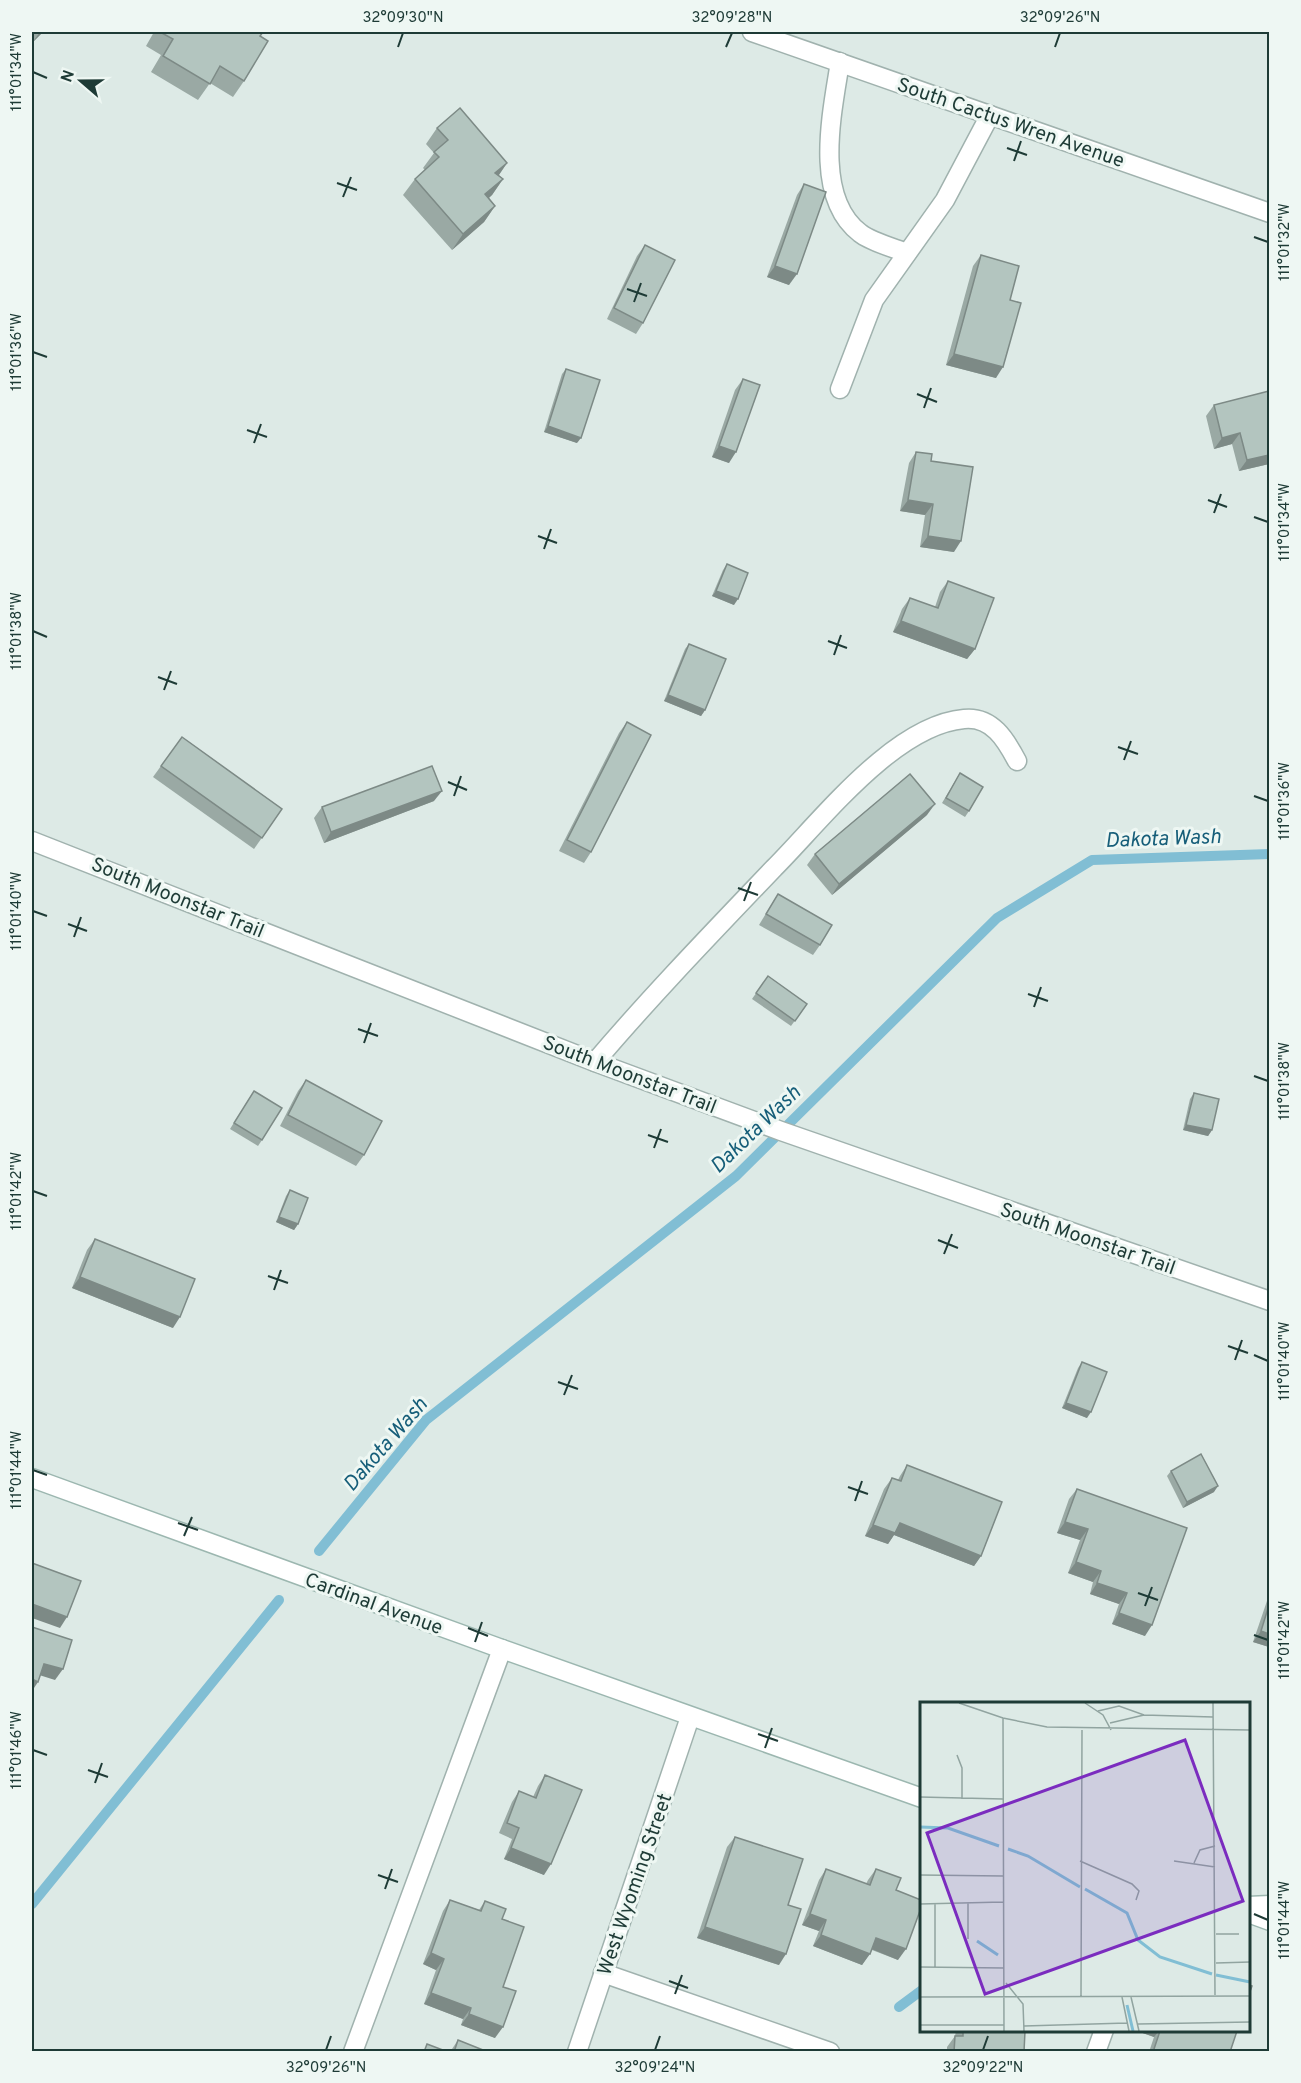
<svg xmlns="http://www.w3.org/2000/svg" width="1301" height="2083" font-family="Overpass,sans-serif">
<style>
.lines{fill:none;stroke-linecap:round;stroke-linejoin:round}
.stream{stroke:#81bed4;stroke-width:10}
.lane-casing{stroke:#a0b2ae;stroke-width:21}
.street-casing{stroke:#a0b2ae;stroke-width:21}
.secondary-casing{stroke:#9cb7b0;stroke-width:21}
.lane{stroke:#fff;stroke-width:18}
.street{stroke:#fff;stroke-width:18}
.secondary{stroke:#fff;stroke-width:18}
.wall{fill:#9aa9a4}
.shaded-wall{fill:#7d8a86}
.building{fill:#b3c5bf;stroke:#7d8a86;stroke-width:1.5}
.ticks{fill:none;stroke:#1e3b36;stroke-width:2}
.labels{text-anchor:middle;stroke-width:6;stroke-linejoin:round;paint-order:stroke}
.street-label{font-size:20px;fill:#1e3b36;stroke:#eef7f3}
.water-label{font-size:21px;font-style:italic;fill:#165e79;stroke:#eef7f3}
.inset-river{fill:none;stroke:#81bed4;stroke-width:3}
.inset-road{fill:none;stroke:#91a4a0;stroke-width:1.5}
.view{fill:#7b2cbf;fill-opacity:0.15;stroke:#7b2cbf;stroke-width:3}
.inset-edge{fill:none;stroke:#1e3b36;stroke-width:3}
.neatline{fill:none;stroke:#1e3b36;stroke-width:2}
.ticks-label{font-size:15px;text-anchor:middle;fill:#1e3b36}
</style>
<rect width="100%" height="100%" fill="#ddeae6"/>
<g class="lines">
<g class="stream">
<path d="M319,1551L426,1420L736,1176L997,918L1092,860L1270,854"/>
<path d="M32,1904L279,1600"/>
<path d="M899,2007L922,1990"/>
</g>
<g class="lane-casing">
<g id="lane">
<path d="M840,62C832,113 813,197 860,233C871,242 894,248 907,253"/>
<path d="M840,389L874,300L945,200L990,115"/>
<path d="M595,1062C652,995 713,932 774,868C821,821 894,725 964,719C992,716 1006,740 1017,761"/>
<path d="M353,2052L502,1649"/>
<path d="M1096,2052L1104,2030"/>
</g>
</g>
<g class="street-casing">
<g id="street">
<path d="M752,32L1270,213"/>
<path d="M32,841L595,1062L781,1131L1270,1301"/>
<path d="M603,1973L830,2052"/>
<path d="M577,2052L690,1717"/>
</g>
</g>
<g class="secondary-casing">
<g id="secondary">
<path d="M32,1478L502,1649L922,1798"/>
<path d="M1248,1906L1270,1905"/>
<path d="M1248,1913L1270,1921"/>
</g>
</g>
<use href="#lane" class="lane"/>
<use href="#street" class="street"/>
<use href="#secondary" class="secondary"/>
</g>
<g class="wall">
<path d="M32,32H43L32,43Z"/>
<path d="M154,32H263L260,36L244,81L233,97L210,83L198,100L151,72L161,55L146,46Z"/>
<path d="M437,128L507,163L499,175L503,179L492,195L489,198L495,206L484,222L452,250L403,195L415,179L425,170L423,168L434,153L426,144Z"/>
<path d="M804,184L789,285L767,277L797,195Z"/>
<path d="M645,245L643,323L636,334L607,319L637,256Z"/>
<path d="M981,255L1010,300L996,378L946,365L973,266Z"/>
<path d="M566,369L577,443L544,432L562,374Z"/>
<path d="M743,379L729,463L712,457L735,390Z"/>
<path d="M1269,391V464L1239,471L1232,444L1214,449L1206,416L1214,405Z"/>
<path d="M916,452L931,461L954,552L920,547L925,515L900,511L909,463Z"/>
<path d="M727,564L734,605L712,596L723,570Z"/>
<path d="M948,581L975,649L967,659L893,632L902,609L910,598L935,607L940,592Z"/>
<path d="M689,644L705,710L701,716L664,701L685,649Z"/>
<path d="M627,722L591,852L584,863L559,851L619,733Z"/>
<path d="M182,737L282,809L254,849L153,777Z"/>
<path d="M960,773L969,811L965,817L942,803Z"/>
<path d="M434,801L324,843L314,818L322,807Z"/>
<path d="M927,815L832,895L807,865L815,854Z"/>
<path d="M778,894L820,945L813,955L759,925Z"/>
<path d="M768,976L807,1004L791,1026L752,999Z"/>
<path d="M306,1080L364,1155L356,1166L280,1126L298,1091Z"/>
<path d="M254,1091L262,1140L258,1146L230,1129Z"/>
<path d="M1194,1093L1212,1130L1208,1136L1183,1130L1190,1099Z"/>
<path d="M290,1190L298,1224L294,1230L276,1222L286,1196Z"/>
<path d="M95,1239L173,1328L72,1288L87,1250Z"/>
<path d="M1082,1362L1087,1418L1062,1408L1078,1368Z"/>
<path d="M907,1465L981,1556L974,1566L894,1535L888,1544L865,1536L884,1489L892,1478L898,1480L900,1476Z"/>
<path d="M1171,1471L1214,1492L1183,1508L1167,1476Z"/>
<path d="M1077,1489L1145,1636L1112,1624L1119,1604L1090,1594L1093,1582L1068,1573L1080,1540L1057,1533L1069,1499Z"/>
<path d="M1269,1595V1647L1253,1642Z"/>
<path d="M545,1775L544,1875L504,1859L512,1839L499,1833L512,1802L519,1791L533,1797L538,1786Z"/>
<path d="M735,1837L788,1905L779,1965L697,1938L727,1847Z"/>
<path d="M826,1869L866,1884L868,1880L876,1869L896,1890L898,1960L872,1950L862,1965L813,1946L819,1931L802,1925L819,1880Z"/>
<path d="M450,1900L479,1910L485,1901L502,1919L503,1987L495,2038L461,2025L463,2019L424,2004L436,1970L423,1964L443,1911Z"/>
<path d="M956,2031H1025L1024,2052H947V2047L955,2036Z"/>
<path d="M1137,2031H1237L1230,2052H1149L1154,2037Z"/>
<path d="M458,2040L488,2052H450Z"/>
</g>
<g class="shaded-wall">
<path d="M40,32H43L32,43Z"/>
<path d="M507,163L496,179L495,173Z"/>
<path d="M503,179L492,195L474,210L485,194Z"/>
<path d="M495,206L484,222L452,250L463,234Z"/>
<path d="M775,266L797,274L789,285L767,277Z"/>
<path d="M954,354L1003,367L996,378L946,365Z"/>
<path d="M548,426L581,438L577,443L544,432Z"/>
<path d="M1240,433L1232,444L1214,449L1222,438Z"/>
<path d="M719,446L736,452L729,463L712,457Z"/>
<path d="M1269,455V464L1239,471L1247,460Z"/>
<path d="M908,500L933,504L925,515L900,511Z"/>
<path d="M928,536L961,541L954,552L920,547Z"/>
<path d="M716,591L738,599L734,605L712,596Z"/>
<path d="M901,621L975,649L967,659L893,632Z"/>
<path d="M668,695L705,710L701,716L664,701Z"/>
<path d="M442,791L434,801L324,843L331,832Z"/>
<path d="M935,804L927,815L832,895L839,884Z"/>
<path d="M1186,1125L1212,1130L1208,1136L1183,1130Z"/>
<path d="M279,1217L298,1224L294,1230L276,1222Z"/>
<path d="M80,1277L180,1317L173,1328L72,1288Z"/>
<path d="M1066,1403L1091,1412L1087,1418L1062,1408Z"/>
<path d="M1218,1486L1214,1492L1183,1508L1187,1502Z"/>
<path d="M1065,1522L1088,1529L1080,1540L1057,1533Z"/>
<path d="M900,1523L981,1556L974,1566L894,1535L888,1544L865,1536L873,1525Z"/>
<path d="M1076,1562L1101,1571L1093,1582L1068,1573Z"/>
<path d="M1097,1583L1127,1593L1119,1604L1090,1594Z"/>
<path d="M32,1604L67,1617L60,1628L32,1618Z"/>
<path d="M1119,1613L1152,1625L1145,1636L1112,1624Z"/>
<path d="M1261,1631L1269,1634V1647L1253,1642Z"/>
<path d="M44,1664L63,1669L55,1680L36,1674Z"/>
<path d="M32,1679L38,1682L32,1691Z"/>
<path d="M511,1848L551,1864L544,1875L504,1859Z"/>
<path d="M810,1914L826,1920L819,1931L802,1925Z"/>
<path d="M705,1927L786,1954L779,1965L697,1938Z"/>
<path d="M821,1935L870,1954L862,1965L813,1946Z"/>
<path d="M876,1938L906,1949L898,1960L869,1948Z"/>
<path d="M431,1953L444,1959L436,1970L423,1964Z"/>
<path d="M431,1993L471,2008L463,2019L424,2004Z"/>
<path d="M469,2014L503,2027L495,2038L461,2025Z"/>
<path d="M1137,2031H1159L1154,2037Z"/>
</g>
<g class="building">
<path d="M160,32H263L260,36L268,41L244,81L220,66L210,84L163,56L173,39Z"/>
<path d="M460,108L507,163L495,173L503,179L485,194L495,206L463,234L415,179L439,157L434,152L448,140L437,128Z"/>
<path d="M804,184L826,192L797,274L775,266Z"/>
<path d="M645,245L675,260L643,323L614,308Z"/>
<path d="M981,255L1019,266L1010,300L1021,303L1003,367L954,354Z"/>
<path d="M566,369L600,380L581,438L548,426Z"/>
<path d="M743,379L760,385L736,452L719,446Z"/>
<path d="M1269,391V455L1247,460L1240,433L1222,438L1214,405Z"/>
<path d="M916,452L932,454L931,461L973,467L961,541L928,536L933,504L908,500Z"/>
<path d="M727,564L748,573L738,599L716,591Z"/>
<path d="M948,581L994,598L975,649L901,621L910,598L938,608Z"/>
<path d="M689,644L726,659L705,710L668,695Z"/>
<path d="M627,722L651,735L591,852L567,840Z"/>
<path d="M182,737L282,809L262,838L161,766Z"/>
<path d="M432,766L442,791L331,832L322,807Z"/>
<path d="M960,773L983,787L969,811L946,798Z"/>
<path d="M910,774L935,804L839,884L815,854Z"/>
<path d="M778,894L832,925L820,945L766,914Z"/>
<path d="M768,976L807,1004L795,1021L756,993Z"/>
<path d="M306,1080L382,1121L364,1155L288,1115Z"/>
<path d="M254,1091L282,1108L262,1140L234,1123Z"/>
<path d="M1194,1093L1219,1099L1212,1130L1186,1125Z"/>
<path d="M290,1190L308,1198L298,1224L279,1217Z"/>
<path d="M95,1239L195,1279L180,1317L80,1277Z"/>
<path d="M1082,1362L1107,1372L1091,1412L1066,1403Z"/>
<path d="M1201,1454L1218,1486L1187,1502L1171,1471Z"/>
<path d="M907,1465L1002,1502L981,1556L900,1523L895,1533L873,1525L892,1478L901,1481Z"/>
<path d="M1077,1489L1187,1528L1152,1625L1119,1613L1127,1593L1097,1583L1101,1571L1076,1562L1088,1529L1065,1522Z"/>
<path d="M32,1563L81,1581L67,1617L32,1604Z"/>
<path d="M1269,1605V1634L1261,1631Z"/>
<path d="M32,1627L72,1640L63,1669L44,1664L38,1682L32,1679Z"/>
<path d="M545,1775L582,1790L551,1864L511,1848L519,1828L507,1823L519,1791L536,1798Z"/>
<path d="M735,1837L803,1859L788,1905L801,1909L786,1954L705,1927Z"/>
<path d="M826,1869L870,1885L876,1869L901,1878L896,1890L921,1900V1908L906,1949L876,1938L870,1954L821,1935L826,1920L810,1914Z"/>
<path d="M450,1900L481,1911L485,1901L506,1909L502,1919L524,1927L503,1987L516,1991L503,2027L469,2014L471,2008L431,1993L444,1959L431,1953Z"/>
<path d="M1248,1985L1252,1986L1248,1997Z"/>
<path d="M963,2031H1025L1024,2052H954L955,2036H963Z"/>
<path d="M1160,2031H1237L1230,2052H1153Z"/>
<path d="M458,2040L488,2052H454Z"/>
<path d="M427,2044L448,2052H424Z"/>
</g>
<path class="ticks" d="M398,47L403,33M726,47L732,33M1055,47L1060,33M33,72L47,78M1007,148L1027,155M1014,161L1021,141M337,183L357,190M343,197L351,177M1254,237L1268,242M627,289L647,296M634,302L641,283M33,352L47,357M917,394L937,402M924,408L931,388M247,430L267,437M254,443L261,424M1208,500L1227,507M1214,513L1221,494M1254,517L1268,522M538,536L557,543M544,549L551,529M33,631L47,637M828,641L847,648M834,655L841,635M158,677L177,684M164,690L171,671M1118,747L1138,754M1124,760L1131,741M448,782L467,790M454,796L461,776M1254,796L1268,801M738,888L758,895M744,901L751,882M33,911L47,916M68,924L87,931M74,937L81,917M1028,994L1048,1001M1034,1007L1041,987M358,1029L378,1036M364,1043L371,1023M1254,1076L1268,1081M648,1135L668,1142M654,1148L661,1129M33,1191L47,1196M938,1240L958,1248M944,1254L952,1234M268,1276L288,1283M274,1290L281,1270M1228,1346L1248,1353M1254,1355L1268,1361M1235,1360L1242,1340M558,1382L578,1389M564,1395L572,1375M33,1470L47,1475M848,1487L868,1494M855,1501L862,1481M178,1523L198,1530M184,1536L192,1517M1138,1593L1158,1600M1145,1606L1152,1587M468,1628L488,1636M1254,1635L1268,1640M475,1642L482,1622M758,1734L778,1741M765,1748L772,1728M33,1750L47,1755M88,1770L108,1777M95,1783L102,1763M378,1875L398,1882M385,1889L392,1869M1254,1914L1268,1920M669,1981L688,1988M675,1994L682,1975M326,2050L331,2036M655,2050L660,2036M983,2050L988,2036"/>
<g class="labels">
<g class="street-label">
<text transform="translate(1011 122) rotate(19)" y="7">South Cactus Wren Avenue</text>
<text transform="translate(178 897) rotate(22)" y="7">South Moonstar Trail</text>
<text transform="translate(630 1074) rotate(21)" y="7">South Moonstar Trail</text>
<text transform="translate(1088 1238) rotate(19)" y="7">South Moonstar Trail</text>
<text transform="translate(374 1603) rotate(20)" y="7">Cardinal Avenue</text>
<text transform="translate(634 1884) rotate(-71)" y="7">West Wyoming Street</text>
</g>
<g class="water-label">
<text transform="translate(1163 838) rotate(-2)" y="7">Dakota Wash</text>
<text transform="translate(755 1129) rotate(-44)" y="7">Dakota Wash</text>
<text transform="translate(385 1444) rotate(-49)" y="7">Dakota Wash</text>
</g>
</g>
<g transform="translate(920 1702)">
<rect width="330" height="330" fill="#ddeae6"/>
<path class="inset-river" d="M0,125L28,126L79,144M88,147L108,154L160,185M165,187L207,211L218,238L240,255L292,272M57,239L78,253M296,273L330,280M207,303L213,329"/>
<path class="inset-road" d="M39,1L83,16L127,25L330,28M165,1L183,13L191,28M293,1L295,293M178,9L199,4L224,13L293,15M83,16L84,329M190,21L224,13M37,53L42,66V97M0,95L83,97M160,159L212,182L219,189L216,198M254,159L295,165M274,161L280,148L295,144M0,173L83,174M48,201V237M0,202L83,200M15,202V266M296,232H319M296,261L330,260M0,265L84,266M86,281L103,302L104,329M0,295L330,294M161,295L162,28M202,295L209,329M211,295L219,329M218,322L330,320M0,323H84M104,324L207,321"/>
<path class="view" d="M265,38L323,199L65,292L7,131Z"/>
<rect width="330" height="330" class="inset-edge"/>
</g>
<rect width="1301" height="2083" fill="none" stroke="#eef7f3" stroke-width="66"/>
<g transform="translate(81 81) rotate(290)" stroke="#eef7f3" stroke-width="4.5" paint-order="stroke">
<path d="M0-4.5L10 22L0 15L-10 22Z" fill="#1e3b36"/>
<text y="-9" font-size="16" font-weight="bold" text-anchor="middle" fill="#1e3b36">N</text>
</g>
<rect x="33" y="33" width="1235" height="2017" class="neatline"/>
<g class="ticks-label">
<text x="403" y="22">32°09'30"N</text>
<text x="732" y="22">32°09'28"N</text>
<text x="1060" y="22">32°09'26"N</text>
<text transform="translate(16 72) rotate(-90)" y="5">111°01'34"W</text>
<text transform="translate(1284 242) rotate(-90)" y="5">111°01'32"W</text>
<text transform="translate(16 352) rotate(-90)" y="5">111°01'36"W</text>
<text transform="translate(1284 522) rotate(-90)" y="5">111°01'34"W</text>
<text transform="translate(16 631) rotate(-90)" y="5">111°01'38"W</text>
<text transform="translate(1284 801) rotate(-90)" y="5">111°01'36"W</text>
<text transform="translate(16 911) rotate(-90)" y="5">111°01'40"W</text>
<text transform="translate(1284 1081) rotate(-90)" y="5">111°01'38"W</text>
<text transform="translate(16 1191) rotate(-90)" y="5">111°01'42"W</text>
<text transform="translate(1284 1361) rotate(-90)" y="5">111°01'40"W</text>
<text transform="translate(16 1470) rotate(-90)" y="5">111°01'44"W</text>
<text transform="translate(1284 1640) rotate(-90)" y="5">111°01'42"W</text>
<text transform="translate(16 1750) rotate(-90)" y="5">111°01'46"W</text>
<text transform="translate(1284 1920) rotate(-90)" y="5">111°01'44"W</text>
<text x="326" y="2072">32°09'26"N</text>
<text x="655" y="2072">32°09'24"N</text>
<text x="983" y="2072">32°09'22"N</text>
</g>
</svg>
